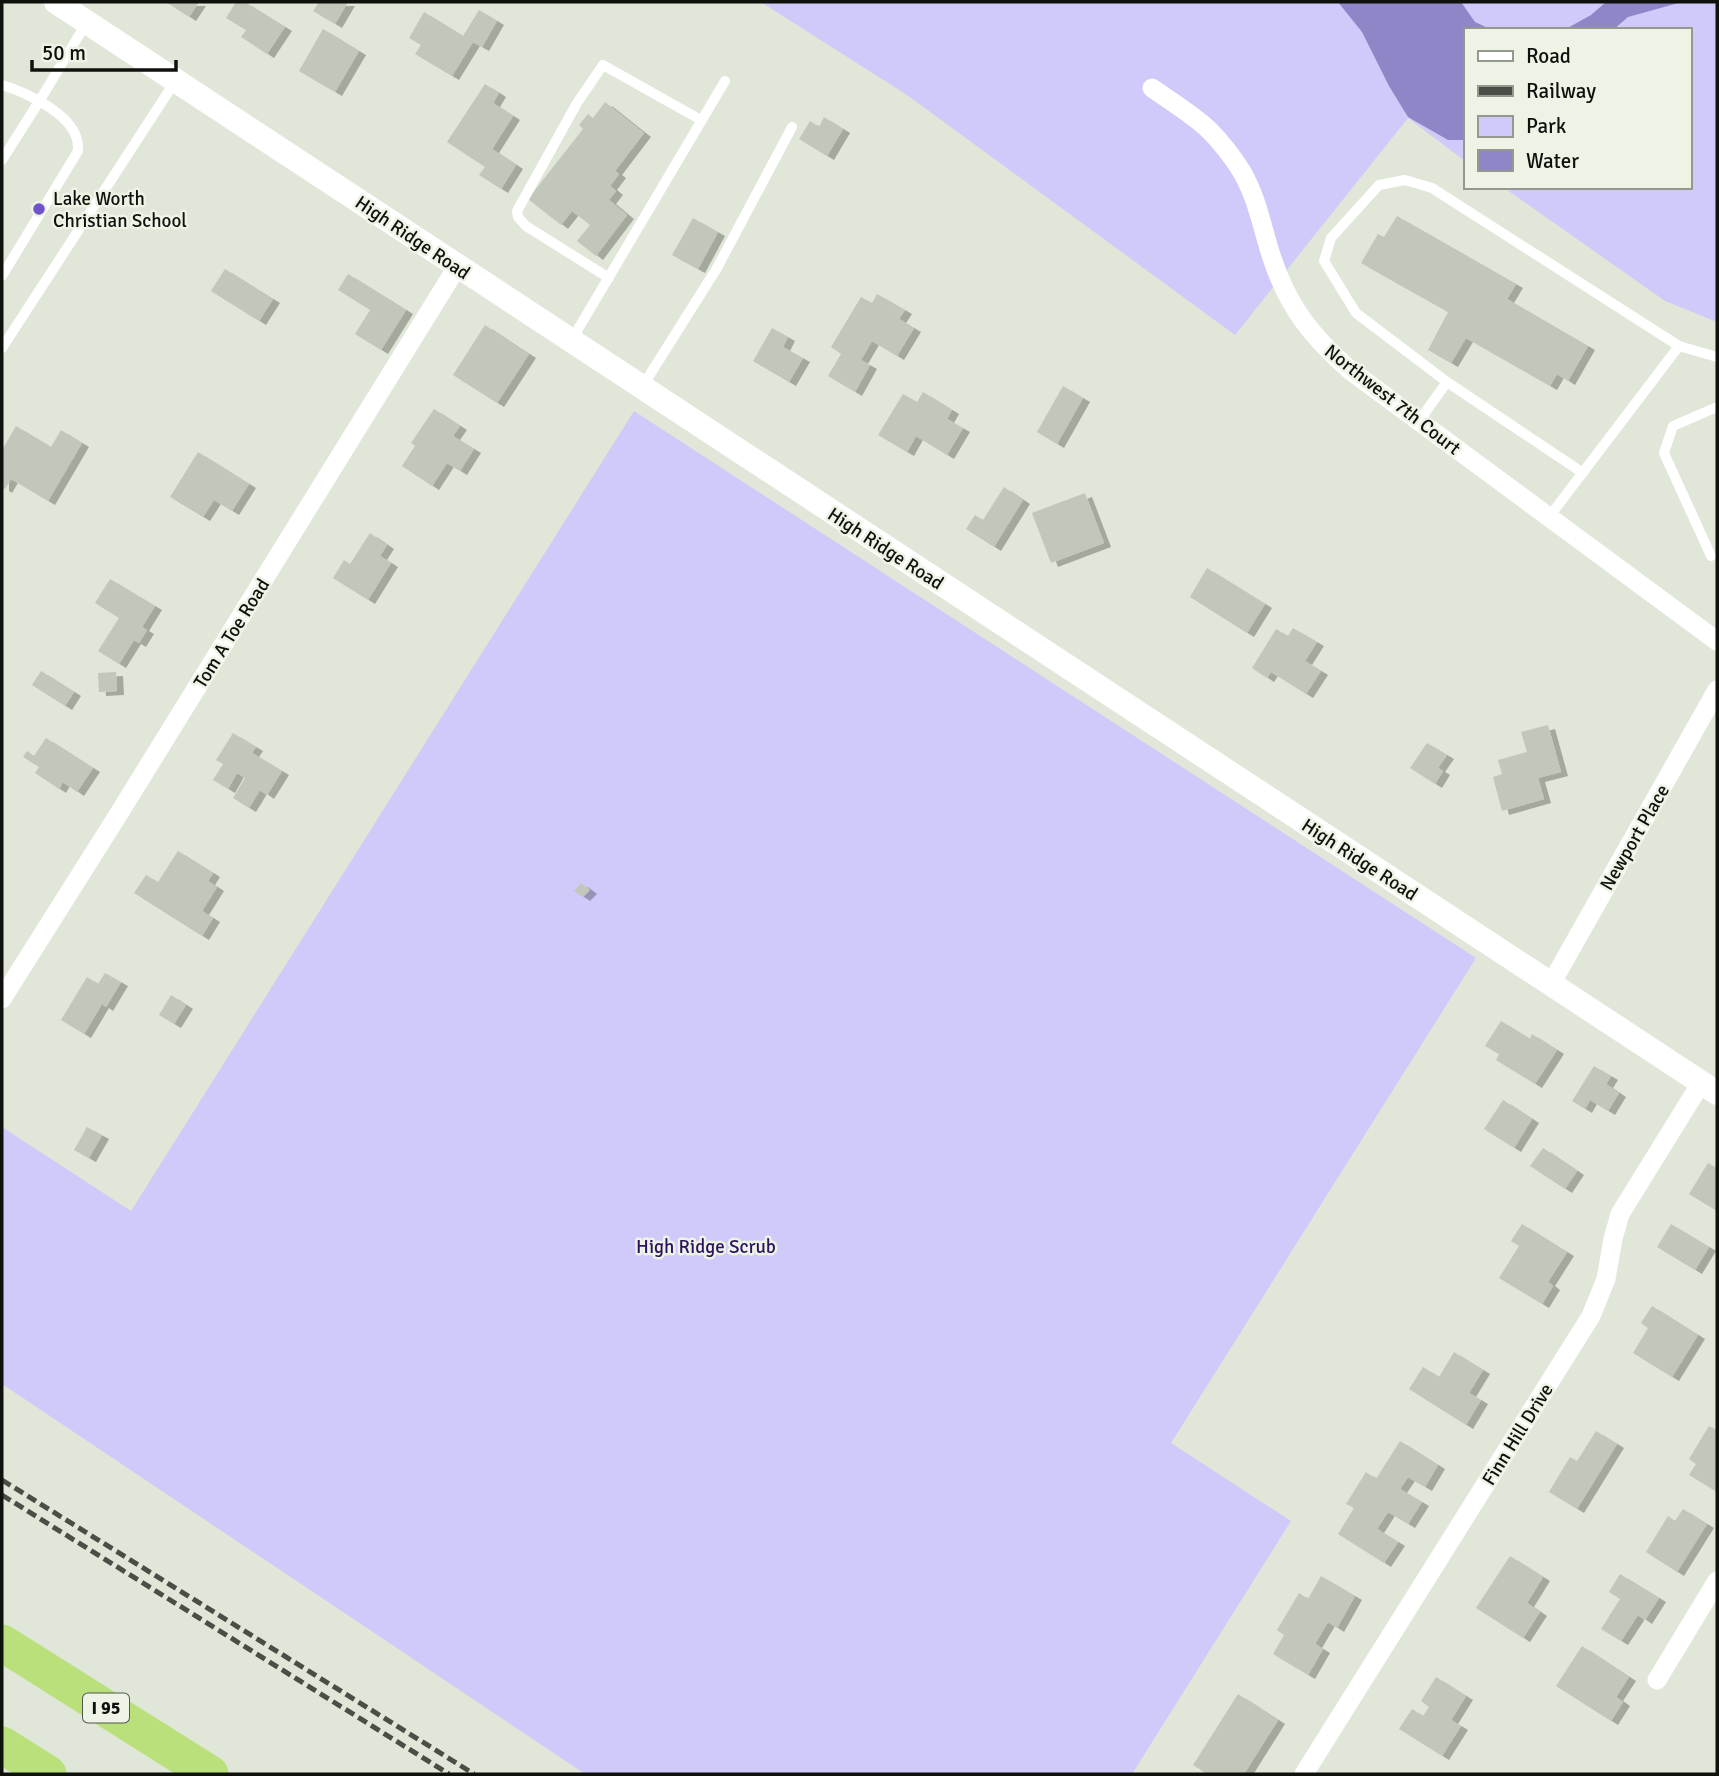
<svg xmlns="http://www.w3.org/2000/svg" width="1719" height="1776" font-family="Signika,sans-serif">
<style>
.green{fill:#cfcaf9}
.water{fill:#8f86c8}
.building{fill:#c1c7ba;filter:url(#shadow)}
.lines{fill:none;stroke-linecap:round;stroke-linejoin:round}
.service{stroke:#fff;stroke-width:10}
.minor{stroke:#fff;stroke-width:19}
.tertiary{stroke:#fff;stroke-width:24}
.motorway{stroke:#b9e07a;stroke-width:37}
.rail{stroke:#4b4e47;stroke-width:5;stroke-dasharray:10 5;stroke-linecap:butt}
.poi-dot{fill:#6f52cc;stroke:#edf3e5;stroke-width:2.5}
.labels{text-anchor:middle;stroke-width:5;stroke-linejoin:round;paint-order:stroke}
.shield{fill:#edf3e5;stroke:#52554e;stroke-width:2}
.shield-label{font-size:18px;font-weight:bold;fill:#0f110d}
.poi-label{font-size:19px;fill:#0f110d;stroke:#edf3e5;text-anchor:start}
.street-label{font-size:19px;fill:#0f110d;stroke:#edf3e5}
.park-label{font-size:19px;fill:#2c1362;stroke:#edf3e5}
</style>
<defs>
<filter id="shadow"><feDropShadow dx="7" dy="4" stdDeviation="0" flood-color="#0004"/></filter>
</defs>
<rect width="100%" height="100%" fill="#e0e6d8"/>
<g class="green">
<path d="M761,2H1717V322L1665,301L1503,187H1689V30H1465V161L1408,118L1235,335L907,95Z"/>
<path d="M634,411L1476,958L1171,1443L1291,1521L1132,1774H585L2,1384V1127L131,1211Z"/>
</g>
<g class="water">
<path d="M1338,2H1461L1475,22L1492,30H1465V140H1448L1408,117L1389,86L1362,32Z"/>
<path d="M1606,2H1682L1628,17L1613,30H1564L1591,15Z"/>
</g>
<g class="building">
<path d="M166,2H199L189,17Z"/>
<path d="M236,2H245L285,27L267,54L241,37L246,30L226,18Z"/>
<path d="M319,2H348L335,24L313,11Z"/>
<path d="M479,10L497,21L482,47L473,42L452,76L415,54L421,45L409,38L424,12L463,36Z"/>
<path d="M323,29L359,51L335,92L299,71Z"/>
<path d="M485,84L499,93L493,103L513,116L492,149L516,165L501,189L479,175L485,167L447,142Z"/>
<path d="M605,102L644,133L615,171L619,174L610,186L616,191L609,200L627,215L596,256L577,241L590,225L572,211L561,225L528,199L583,129L579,125L588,114L593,118Z"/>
<path d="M824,117L843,129L827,156L799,139L810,121L819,127Z"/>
<path d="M1397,216L1516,284L1507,299L1588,346L1568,381L1557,374L1550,386L1466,338L1451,363L1428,350L1448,312L1361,263L1378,234L1384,237Z"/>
<path d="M693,218L718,232L698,269L672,255Z"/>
<path d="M225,269L273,299L259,321L211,291Z"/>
<path d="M348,274L406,310L381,350L355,334L370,310L338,290Z"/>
<path d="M877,294L905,310L899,319L914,328L897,356L872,341L861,360L870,365L855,392L828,376L841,354L831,347L861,297L872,303Z"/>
<path d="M485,325L529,354L497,403L453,375Z"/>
<path d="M772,328L788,337L783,347L803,358L789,382L753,361Z"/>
<path d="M1063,386L1083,398L1057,444L1037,432Z"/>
<path d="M923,392L952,410L947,419L963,428L947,455L916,436L907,452L878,435L903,394L917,402Z"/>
<path d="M434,409L460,426L453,436L474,449L460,471L447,463L432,486L402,466L415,446L411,443Z"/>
<path d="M16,426L51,447L61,430L82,443L48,501L11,479L5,489L2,487V450Z"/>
<path d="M198,452L249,484L232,511L214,500L203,517L170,497Z"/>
<path d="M1004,487L1023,500L994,547L966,529L975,515L983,520Z"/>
<path d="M1085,493L1104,543L1051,563L1032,513Z"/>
<path d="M370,533L387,545L380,556L391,563L368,600L333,578L344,560L350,564Z"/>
<path d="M1207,568L1265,604L1247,633L1190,597Z"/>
<path d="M110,579L155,606L142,627L147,630L139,643L134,640L119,664L98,651L119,618L95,603Z"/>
<path d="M1293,628L1317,642L1305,661L1321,671L1306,694L1271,672L1267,678L1252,668L1276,629L1288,636Z"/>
<path d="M41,671L74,692L65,706L32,685Z"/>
<path d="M116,672L117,691L99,692L98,673Z"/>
<path d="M1548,725L1561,772L1538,778L1544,799L1502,811L1493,777L1502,774L1498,760L1527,752L1521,732Z"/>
<path d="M233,733L256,747L252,753L282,771L267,795L260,790L249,808L233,798L245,778L237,773L228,789L213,780L223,764L216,760Z"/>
<path d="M46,738L93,768L77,792L63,782L59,789L35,773L39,767L23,757L27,751L34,756Z"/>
<path d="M1427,743L1447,755L1438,768L1443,771L1435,784L1410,768Z"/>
<path d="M178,851L213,873L208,881L217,887L202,911L213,918L202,936L134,893L146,875L158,882Z"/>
<path d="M581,883L590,890L583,897L574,891Z"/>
<path d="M105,973L121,982L106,1007L102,1004L84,1034L61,1020L87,977L98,984Z"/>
<path d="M171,995L186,1005L174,1024L159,1015Z"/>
<path d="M1501,1021L1530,1039L1532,1034L1557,1050L1535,1084L1496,1060L1499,1054L1485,1046Z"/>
<path d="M1594,1066L1611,1076L1606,1084L1619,1093L1608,1111L1590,1100L1585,1109L1572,1101Z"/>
<path d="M1503,1100L1532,1119L1514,1148L1484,1129Z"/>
<path d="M87,1127L102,1135L89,1158L74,1150Z"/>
<path d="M1543,1148L1577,1171L1565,1189L1530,1166Z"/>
<path d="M1708,1163L1717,1168V1211L1689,1194Z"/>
<path d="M1522,1224L1567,1252L1548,1282L1553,1286L1542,1304L1499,1278L1519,1246L1511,1241Z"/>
<path d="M1671,1224L1709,1247L1695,1270L1657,1247Z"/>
<path d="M1652,1306L1698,1335L1672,1377L1633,1353L1648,1328L1641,1323Z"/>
<path d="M1454,1352L1483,1370L1469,1393L1481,1400L1466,1425L1409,1389L1423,1367L1439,1377Z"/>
<path d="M1709,1426L1717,1430V1492L1689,1475L1696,1464L1689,1459Z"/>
<path d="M1596,1431L1617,1444L1577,1509L1549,1492L1570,1457L1577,1461Z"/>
<path d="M1400,1441L1438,1465L1425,1487L1408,1477L1400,1489L1422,1502L1408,1524L1388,1512L1377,1529L1398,1542L1384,1563L1338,1534L1354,1508L1346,1504L1366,1472L1376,1479Z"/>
<path d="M1683,1509L1707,1524L1677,1572L1646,1552L1668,1516L1675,1521Z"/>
<path d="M1510,1556L1543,1577L1527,1603L1540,1612L1523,1638L1476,1608Z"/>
<path d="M1620,1574L1659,1598L1645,1620L1638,1615L1621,1641L1601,1629L1620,1599L1609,1592Z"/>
<path d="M1321,1576L1355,1596L1337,1628L1328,1622L1315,1644L1323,1649L1308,1675L1273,1654L1284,1635L1277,1630L1299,1593L1308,1599Z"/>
<path d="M1582,1646L1629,1677L1616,1697L1623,1702L1611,1721L1556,1686Z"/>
<path d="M1436,1677L1466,1696L1451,1720L1461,1726L1442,1756L1399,1729L1412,1709L1423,1716L1429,1707L1421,1701Z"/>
<path d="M1238,1694L1278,1720L1244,1774H1207L1193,1765Z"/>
</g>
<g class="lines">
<g class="service">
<path d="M2,85C25,92 71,113 77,140C78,143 78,147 78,151L2,276"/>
<path d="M2,160L40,100L87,22"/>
<path d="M609,278L526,226L518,217L517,211L577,103L603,65L701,120"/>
<path d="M571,341L725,81"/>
<path d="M2,348L176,80"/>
<path d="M642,387L717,268L792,127"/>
<path d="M1419,421L1447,382"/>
<path d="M1583,473L1447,382L1356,313L1324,261L1331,238L1379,185L1405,180L1432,188L1679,346L1717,357"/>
<path d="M1549,517L1679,346"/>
<path d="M1711,556L1664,453L1673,426L1717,407"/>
</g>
<g class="minor">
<path d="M1152,88C1169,100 1195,116 1209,130C1220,141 1234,159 1242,172C1258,200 1262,228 1272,258C1288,307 1312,337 1351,371L1717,641"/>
<path d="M1551,984L1717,690"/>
<path d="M2,999L118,815L457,267"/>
<path d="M1657,1680L1717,1581"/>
<path d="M1304,1774L1591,1316L1606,1279L1613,1239L1620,1214L1701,1083"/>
</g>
<path class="tertiary" d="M56,2L1717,1093"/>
<g class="motorway">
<path d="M2,1643L210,1774"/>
<path d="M2,1745L48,1774"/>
</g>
<g class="rail">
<path d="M2,1480L474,1774"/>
<path d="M2,1495L449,1774"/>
</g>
</g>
<circle class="poi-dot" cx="39" cy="209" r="7"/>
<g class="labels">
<rect class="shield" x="83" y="1693.5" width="46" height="29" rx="5"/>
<g class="shield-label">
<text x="106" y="1714">I 95</text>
</g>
<g class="poi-label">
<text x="53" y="205">Lake Worth<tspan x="53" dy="22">Christian School</tspan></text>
</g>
<g class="street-label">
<text transform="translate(413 237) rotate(34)" y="7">High Ridge Road</text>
<text transform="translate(1393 399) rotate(38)" y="7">Northwest 7th Court</text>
<text transform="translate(886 548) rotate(33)" y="7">High Ridge Road</text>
<text transform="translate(231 633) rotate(-58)" y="7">Tom A Toe Road</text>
<text transform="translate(1634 837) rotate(-60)" y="7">Newport Place</text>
<text transform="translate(1360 859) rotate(33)" y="7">High Ridge Road</text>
<text transform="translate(1517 1434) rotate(-58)" y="7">Finn Hill Drive</text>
</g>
<g class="park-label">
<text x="706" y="1253">High Ridge Scrub</text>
</g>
</g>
<rect width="1719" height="1776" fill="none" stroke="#0f110d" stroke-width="7"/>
<rect x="1464" y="28" width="228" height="161" fill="#edf3e5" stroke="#94998f" stroke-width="2"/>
<rect x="1478" y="51" width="35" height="10" fill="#ffffff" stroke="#94998f" stroke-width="2"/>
<text x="1526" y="63" font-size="21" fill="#0f110d">Road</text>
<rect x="1478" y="86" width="35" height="10" fill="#4b4e47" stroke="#94998f" stroke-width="2"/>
<text x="1526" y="98" font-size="21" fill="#0f110d">Railway</text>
<rect x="1478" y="116" width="35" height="21" fill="#cfcaf9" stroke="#94998f" stroke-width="2"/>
<text x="1526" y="133" font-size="21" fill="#0f110d">Park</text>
<rect x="1478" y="150" width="35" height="21" fill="#8f86c8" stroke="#94998f" stroke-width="2"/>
<text x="1526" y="168" font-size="21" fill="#0f110d">Water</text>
<path d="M32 60v10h144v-10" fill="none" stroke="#0f110d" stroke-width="3.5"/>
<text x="42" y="60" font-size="21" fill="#0f110d" stroke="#edf3e5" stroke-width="5" paint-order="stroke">50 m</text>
</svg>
